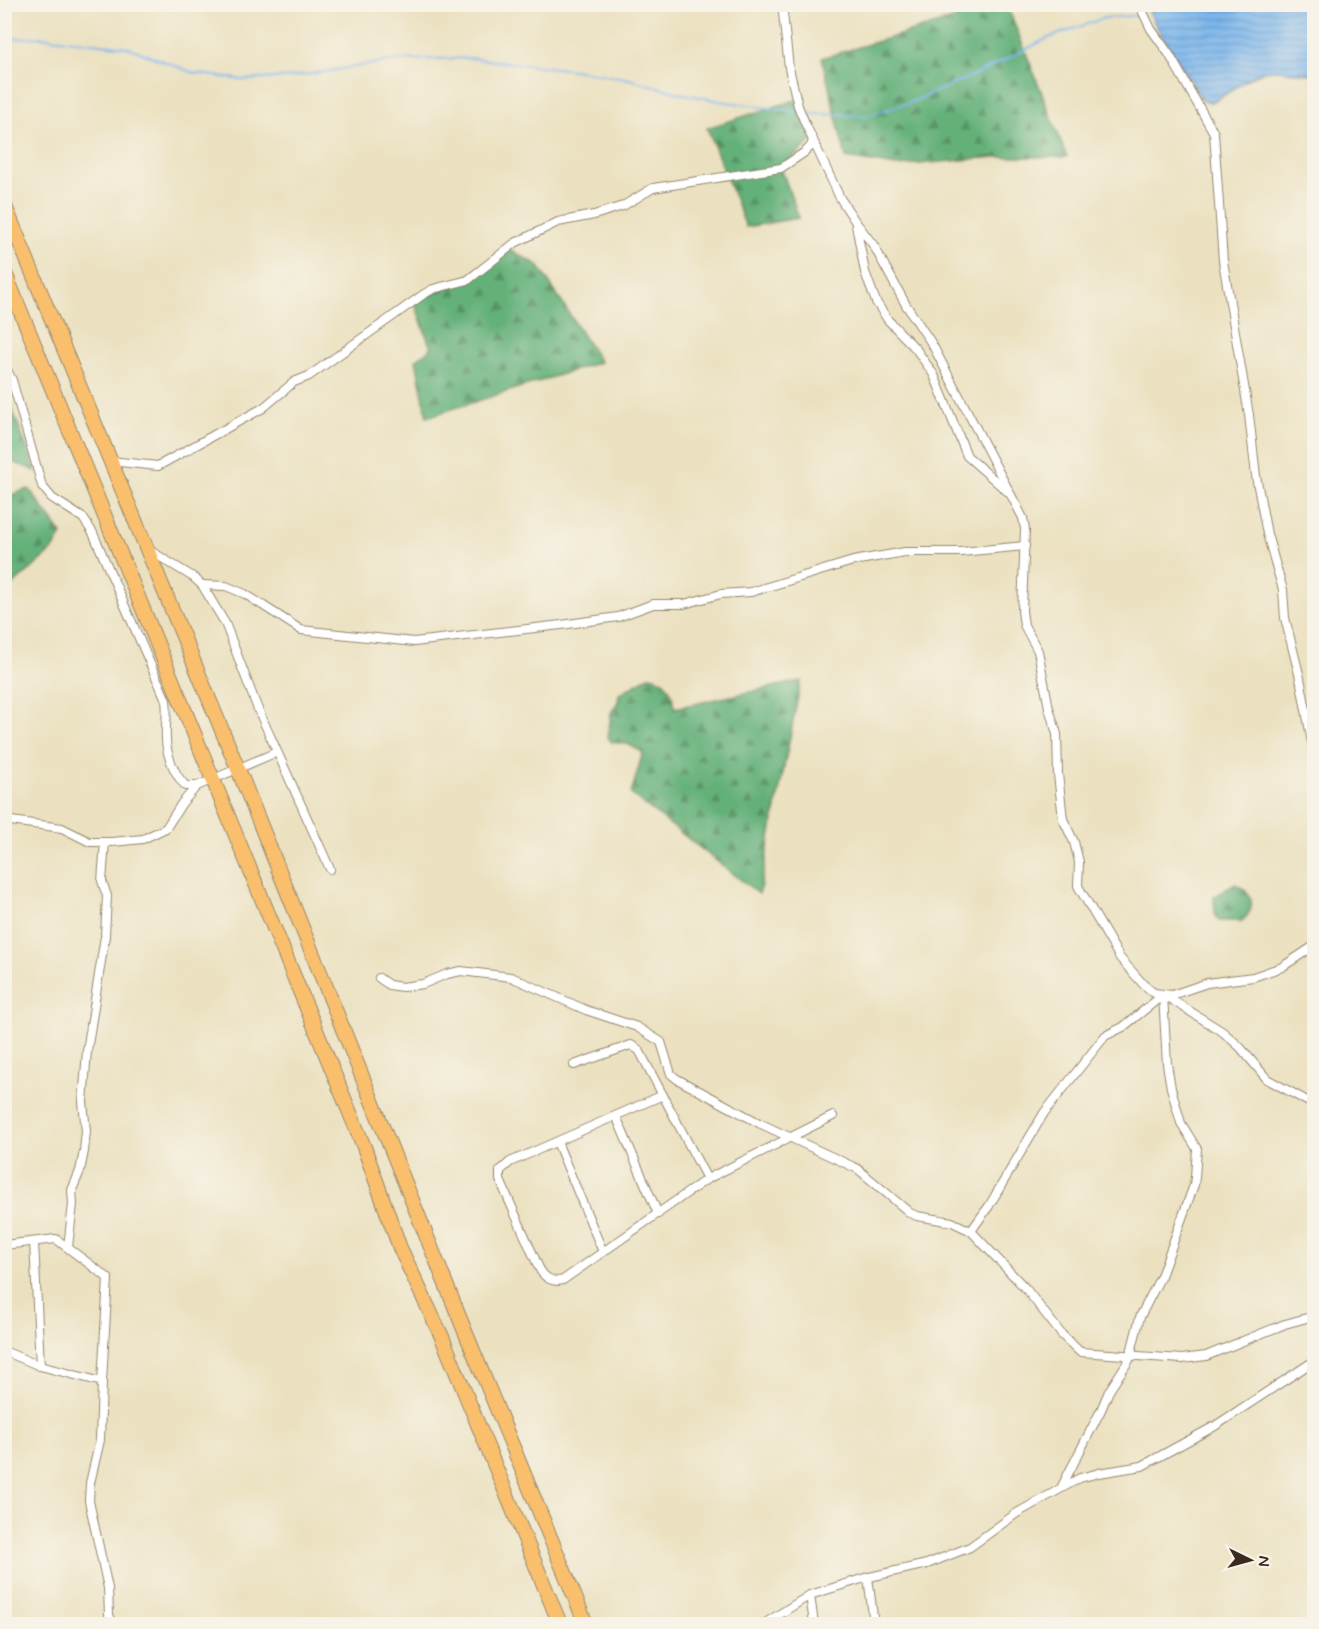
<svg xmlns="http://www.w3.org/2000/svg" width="1319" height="1629" font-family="Mynerve,sans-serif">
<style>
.forest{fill:url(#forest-firs);stroke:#506d4c;stroke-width:1.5}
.water{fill:url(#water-rules);stroke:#5b7086;stroke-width:1.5}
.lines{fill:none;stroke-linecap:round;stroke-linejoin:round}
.stream{stroke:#7bb6ed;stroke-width:2}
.minor-casing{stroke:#93866f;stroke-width:10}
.trunk-casing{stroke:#93866f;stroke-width:16}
.minor{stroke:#fff;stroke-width:8}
.trunk{stroke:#f9bf6d;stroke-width:14}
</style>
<defs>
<pattern id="forest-firs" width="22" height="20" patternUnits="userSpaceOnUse" patternTransform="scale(1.5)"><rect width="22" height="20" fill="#64b079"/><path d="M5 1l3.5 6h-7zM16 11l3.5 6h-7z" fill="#548f63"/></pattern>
<pattern id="water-rules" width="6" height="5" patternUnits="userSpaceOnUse" patternTransform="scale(1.5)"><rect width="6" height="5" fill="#7bb6ed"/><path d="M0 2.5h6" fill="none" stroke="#6694bf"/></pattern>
</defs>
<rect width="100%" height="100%" fill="#f7f3e8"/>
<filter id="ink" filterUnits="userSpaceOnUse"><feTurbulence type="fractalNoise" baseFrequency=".0167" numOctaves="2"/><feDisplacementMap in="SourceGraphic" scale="12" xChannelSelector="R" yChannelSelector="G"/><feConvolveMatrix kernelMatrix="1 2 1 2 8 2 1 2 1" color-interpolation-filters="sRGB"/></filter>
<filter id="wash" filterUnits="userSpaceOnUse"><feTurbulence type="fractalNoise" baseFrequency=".008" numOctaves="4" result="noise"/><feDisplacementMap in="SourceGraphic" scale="24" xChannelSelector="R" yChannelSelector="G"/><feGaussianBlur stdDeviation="1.35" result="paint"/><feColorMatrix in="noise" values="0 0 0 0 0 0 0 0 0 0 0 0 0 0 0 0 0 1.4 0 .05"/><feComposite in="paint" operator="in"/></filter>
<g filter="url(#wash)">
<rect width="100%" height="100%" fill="#ebe1c0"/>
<g class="forest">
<path d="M1000,5H1007L1067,157H995L897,166L846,158L822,58Z"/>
<path d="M796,100L813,140L781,168L799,218L746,227L707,128Z"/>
<path d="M508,249L538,265L600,362L427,417L416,360L431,348L414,301L459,283Z"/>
<path d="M5,391L36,471L5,459Z"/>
<path d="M29,489L62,534L52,551L8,589L4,584L5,497Z"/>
<path d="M649,676C667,677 672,692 675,708L801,681L759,894L631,794L643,752L627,744L612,742L608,738L611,713L618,702L619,694Z"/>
<path d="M1235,884C1252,892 1258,907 1242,921H1219L1215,914L1214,897Z"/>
</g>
<path class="water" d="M1146,5H1314V74C1298,75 1278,66 1262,72C1242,79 1227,97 1209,103L1202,100L1156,26Z"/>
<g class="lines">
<g class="stream">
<path d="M4,39L41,37L127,47L194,73L243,80L292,77L397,60L470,58L573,70L625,78L679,93L720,101L797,112"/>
<path d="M805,114L870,115L914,101L977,74L1048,38L1104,18L1143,15"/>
</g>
</g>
</g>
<g filter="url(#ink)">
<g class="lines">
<g class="minor-casing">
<g id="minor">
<path d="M782,4L789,68L798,106L805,123L840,198L855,221L874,246L906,305L932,344L1023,518L1025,529L1022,611L1024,625L1038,651L1049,708L1057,734L1058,774L1063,819L1074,842L1079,862L1078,886L1120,958L1143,984L1154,993L1172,995L1207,983L1253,977L1282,967L1314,946"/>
<path d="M1139,4L1151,29L1169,54L1214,133L1223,261L1249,415L1256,476L1267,534L1283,590L1285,618L1300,678L1314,753"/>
<path d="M856,225L865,272L876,302L888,320L916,349L934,375L967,456L1007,491"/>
<path d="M4,364L12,380L42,486L52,498L83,518L93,533L166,700C168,713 165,725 166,739C166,754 175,776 186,786H197"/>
<path d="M110,461L158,466L263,408L294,382L309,376L424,294L433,289L468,280L515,243L558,222L594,215L623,206L653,188L781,168L805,152L811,146L813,140"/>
<path d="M149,550L193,577L202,585L225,623L257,707L330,869"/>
<path d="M202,585L226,586L245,594L301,630L414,642L561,625L618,617L653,604H684L721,594L751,592L853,561L905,552H961L1025,546"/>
<path d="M4,820L62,828L90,842H112L143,839L166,828L182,803L197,786L277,752"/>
<path d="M379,978L389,985L402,987L423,984L447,974L461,971L511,977L586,1010L637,1027L661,1042L671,1074L677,1079L759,1123L858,1169L910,1213L917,1216L952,1222L971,1231L1026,1289L1062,1335L1080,1352L1182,1359L1206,1356L1285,1324L1314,1316"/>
<path d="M1164,995L1223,1032L1240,1047L1267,1079L1307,1101H1314"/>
<path d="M574,1065L631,1045L639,1050L707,1179"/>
<path d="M663,1095L510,1162L500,1171V1180L539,1268C544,1278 553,1283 563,1280L707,1179L833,1116"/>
<path d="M616,1116L658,1214"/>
<path d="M557,1142L603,1252"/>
<path d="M971,1231L989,1206L1044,1113L1105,1036L1123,1027L1163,995"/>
<path d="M34,1242L40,1366"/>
<path d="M4,1245L56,1239L108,1278L102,1382L40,1366L4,1351"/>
<path d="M68,1247L73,1204L72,1190L80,1171L84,1151L86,1131L83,1102L87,1051L105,936L107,896L102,881L105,842"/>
<path d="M102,1382L100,1440L90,1483L89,1501L108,1588L109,1615L113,1624"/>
<path d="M1061,1488L1101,1410L1109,1391L1129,1360L1140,1317L1161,1276L1194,1185L1195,1177L1197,1149L1181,1123L1171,1088L1167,1064L1163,995"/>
<path d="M868,1577L874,1624"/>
<path d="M810,1595L814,1624"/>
<path d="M764,1624L810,1595L865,1578L927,1564L970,1547L1017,1513L1080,1478L1099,1473L1142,1466L1215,1426L1314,1361"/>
</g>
</g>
<g class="trunk-casing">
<g id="trunk">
<path d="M4,204L238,769L464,1329L586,1624"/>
<path d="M4,271L364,1147L400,1248L442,1337L560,1624"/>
</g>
</g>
<use href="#minor" class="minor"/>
<use href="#trunk" class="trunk"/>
</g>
</g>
<rect width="1319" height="1629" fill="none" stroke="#f7f3e8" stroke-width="24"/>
<g transform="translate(1250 1560) rotate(95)" stroke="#f7f3e8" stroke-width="4.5" paint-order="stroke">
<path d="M0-4.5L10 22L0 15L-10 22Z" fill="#3b2a1e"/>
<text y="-9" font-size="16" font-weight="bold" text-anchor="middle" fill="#3b2a1e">N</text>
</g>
</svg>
